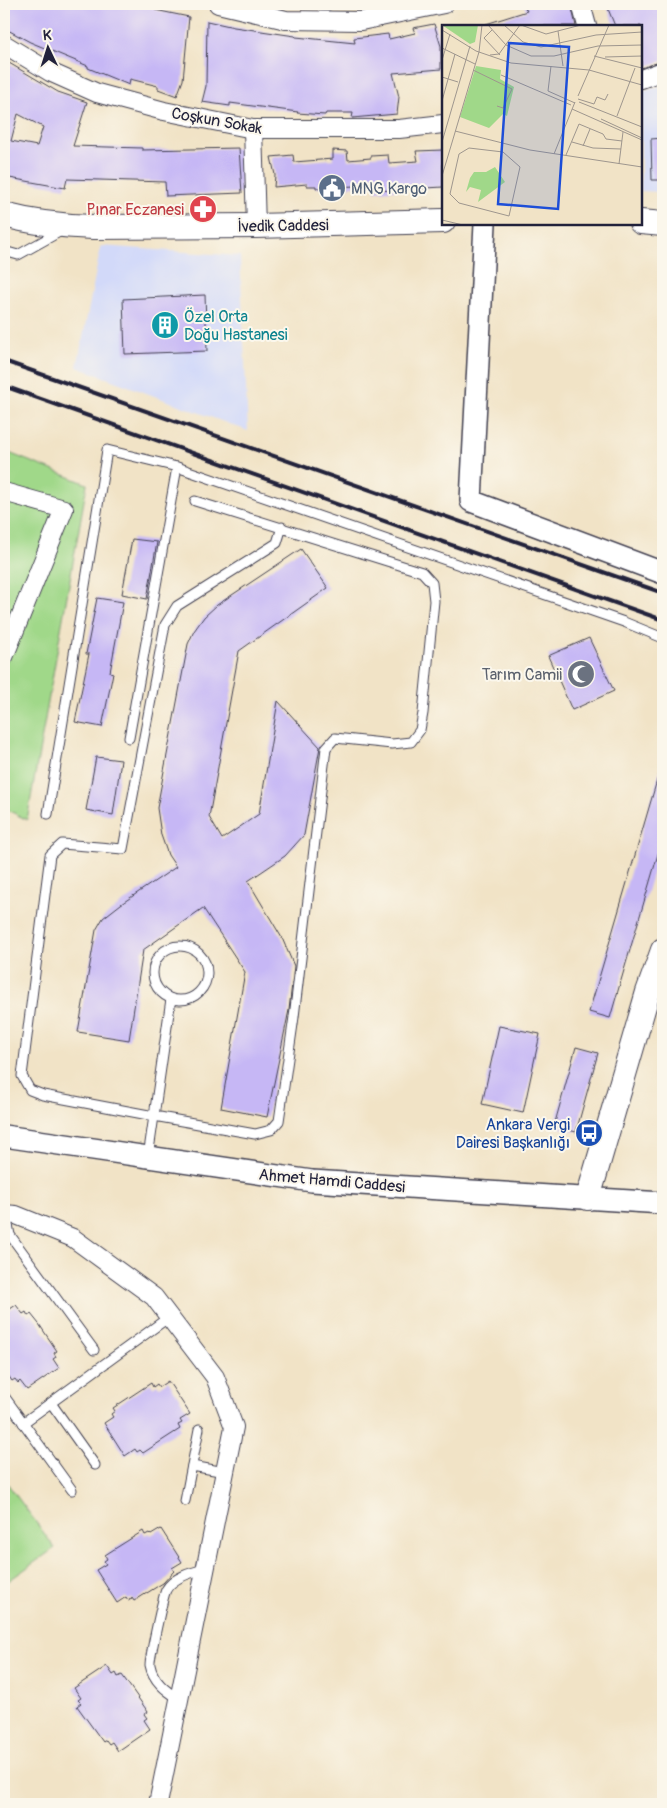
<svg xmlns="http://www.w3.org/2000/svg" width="667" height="1808" font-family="Pangolin,sans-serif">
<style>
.built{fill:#d2d9f9}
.green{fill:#a0d889;stroke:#617d62}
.building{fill:#c6b7f5;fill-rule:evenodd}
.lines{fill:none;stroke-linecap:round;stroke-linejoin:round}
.service-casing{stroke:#413f50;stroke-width:11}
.minor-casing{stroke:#413f50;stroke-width:20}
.tertiary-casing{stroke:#413f50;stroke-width:24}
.secondary-casing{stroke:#413f50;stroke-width:26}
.service{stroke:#fff;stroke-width:9}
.minor{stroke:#fff;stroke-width:18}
.tertiary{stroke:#fff;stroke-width:21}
.secondary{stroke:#fff;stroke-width:24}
.rail{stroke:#22223b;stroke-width:4}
.labels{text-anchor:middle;stroke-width:4;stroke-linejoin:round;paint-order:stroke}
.street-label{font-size:16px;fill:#22223b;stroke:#fbf7ec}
.service-label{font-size:16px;fill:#4e5e75;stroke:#fbf7ec;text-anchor:start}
.health-label{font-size:16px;fill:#be3a42;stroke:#fbf7ec;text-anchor:end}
.culture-label{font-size:16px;fill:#0d838f;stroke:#fbf7ec;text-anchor:start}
.worship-label{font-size:16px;fill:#5b616d;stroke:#fbf7ec;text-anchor:end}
.transit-label{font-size:16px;fill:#164399;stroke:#fbf7ec;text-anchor:end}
.inset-road{fill:none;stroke:#9e968e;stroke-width:1}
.view{fill:#1d4ed8;fill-opacity:0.15;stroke:#1d4ed8;stroke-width:2.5}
.inset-edge{fill:none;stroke:#22223b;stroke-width:2.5}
</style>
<rect width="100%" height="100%" fill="#fbf7ec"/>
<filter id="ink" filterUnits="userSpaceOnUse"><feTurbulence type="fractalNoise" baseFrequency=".02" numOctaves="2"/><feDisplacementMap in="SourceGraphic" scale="10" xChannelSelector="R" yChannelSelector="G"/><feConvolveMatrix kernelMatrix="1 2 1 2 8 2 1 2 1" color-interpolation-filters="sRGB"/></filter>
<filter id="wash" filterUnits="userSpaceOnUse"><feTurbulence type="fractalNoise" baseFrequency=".0096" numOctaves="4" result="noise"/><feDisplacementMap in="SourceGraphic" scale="20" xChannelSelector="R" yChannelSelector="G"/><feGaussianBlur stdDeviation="1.12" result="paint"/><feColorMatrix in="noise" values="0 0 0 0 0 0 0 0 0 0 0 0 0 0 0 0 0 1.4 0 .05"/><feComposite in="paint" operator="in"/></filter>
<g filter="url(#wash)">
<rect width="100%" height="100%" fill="#f1e3c6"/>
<g class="built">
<path d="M663,85V192L641,191V92Z"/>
<path d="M101,246L240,256L248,431L77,367Z"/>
</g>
<g class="green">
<path d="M4,451L87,484L27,820L4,808Z"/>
<path d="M4,1479L55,1548L4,1584Z"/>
</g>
<g id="blocks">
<g class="building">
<path d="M4,4H158L155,10L189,17L183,80L177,96L158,89V86L130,79L129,85L88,68V66L30,42L4,28Z"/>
<path d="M523,4H571L576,26H487L486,24L527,11Z"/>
<path d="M606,4H663V61L641,68V26H615Z"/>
<path d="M207,21L234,27L295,36L296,37L355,43L354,38L388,34L389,39L415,33L413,28L434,24L441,46V69L393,73L399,97L397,114L352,118L353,113H326L325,115L297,113L298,112L230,103V106L202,102L206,86Z"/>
<path d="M4,60L58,92L87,102L73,146L142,148V150L239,148L242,193L166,196L165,182L67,179L65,188L4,177ZM18,114L43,127L37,146L11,141Z"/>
<path d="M663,138V180H652L651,139Z"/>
<path d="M333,150L347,151L348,160L371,158V156L388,155L389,163L418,161L416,151L443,150V187L375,191L374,185L316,188V186H307V184L274,187L275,175L271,157L293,155L294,162L333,159Z"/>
<path d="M205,295L207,351L125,354L123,299Z"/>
<path d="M132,539L157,542L147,599L122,594Z"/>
<path d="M301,549L328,588L239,651L209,817L222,839L259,814L278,701L320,747L304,835L285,856L248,881L282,938L294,966L289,1010L267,1117L221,1108L245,972L203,908L143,950L129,1040L78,1032L96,930L103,918L121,904L176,867L168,855L161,835L157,808L188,644L194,631L204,617L217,605Z"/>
<path d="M97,598L123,602L110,672L113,673L102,727L75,722L89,654H86Z"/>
<path d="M589,638L614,691L572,710L548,656Z"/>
<path d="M96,757L121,760L113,815L86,810Z"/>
<path d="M660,770L663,771V837L610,1018L589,1012Z"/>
<path d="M499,1026L540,1034L523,1113L482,1104Z"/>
<path d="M576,1047L598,1053L576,1132L554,1126Z"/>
<path d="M16,1305L23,1314L26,1312L28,1316L31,1314L39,1324L57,1351L54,1353L56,1357L53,1359L59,1368L27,1390L20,1381L18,1383L15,1379L12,1381L4,1369V1313Z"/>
<path d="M168,1381L190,1414L180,1420L182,1423L178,1425L180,1429L169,1436L143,1453L140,1450L137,1452L135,1449L125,1456L104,1423L113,1417L111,1414L115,1411L113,1408L151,1383L153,1387L157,1384L159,1387Z"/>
<path d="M161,1529L182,1562L172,1568L174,1571L163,1583L134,1601L132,1598L128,1600L126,1597L117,1603L96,1570L106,1564L104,1561L107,1559L105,1555L116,1548L143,1531L145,1535L149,1533L151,1535Z"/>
<path d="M107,1666L113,1675L116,1673L118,1677L122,1675L148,1712L144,1714L147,1718L144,1720L150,1729L118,1751L112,1742L109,1744L106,1740L103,1742L77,1706L81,1703L78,1700L81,1698L74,1688Z"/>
</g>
</g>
</g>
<g filter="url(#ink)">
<use href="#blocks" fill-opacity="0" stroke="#413f50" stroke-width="1"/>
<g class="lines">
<g class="service-casing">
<g id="service">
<path d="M4,251L18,255L61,231"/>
<path d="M129,738L177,467"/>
<path d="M48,814L107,450L177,467L624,622L663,638"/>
<circle cx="180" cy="973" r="27"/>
<path d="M171,999L154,1116L255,1134L271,1130L279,1121L294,1017L326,748L335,738L392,744L411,742L420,730L423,713L434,601L432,583L422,572L195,501"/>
<path d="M148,1157L154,1116L43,1095L30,1090L22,1076L50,855L62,844L123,849L165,625L177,606L277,543L282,527"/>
<path d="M6,1214L10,1235L94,1350"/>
<path d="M4,1396L72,1490"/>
<path d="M51,1403L95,1465"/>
<path d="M23,1423L169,1317"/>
<path d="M192,1466L225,1472"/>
<path d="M185,1501L199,1429"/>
<path d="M179,1699C166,1691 153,1681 150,1665C149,1661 163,1596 166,1590C173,1577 192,1572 205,1569"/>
</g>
</g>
<g class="minor-casing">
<g id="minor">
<path d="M218,4L286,20L361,21L444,4"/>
<path d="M581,4L587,26"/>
<path d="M4,44L50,72L97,93L164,111L253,129H399L443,124"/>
<path d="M641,79L663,71"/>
<path d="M253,129L256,226"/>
<path d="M4,492L64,509L4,657"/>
<path d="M4,1214L16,1215L73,1238L154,1297L215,1377L234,1427L158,1804"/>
</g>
</g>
<g class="tertiary-casing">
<g id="tertiary">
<path d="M485,224L471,501L663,573"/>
<path d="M4,1136L312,1181L663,1203"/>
</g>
</g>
<g class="secondary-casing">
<g id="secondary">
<path d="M4,215C34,223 63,226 93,227L256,226L443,221"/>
<path d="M641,222L663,224"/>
<path d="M588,1198L648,992L663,950"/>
</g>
</g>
<use href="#service" class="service"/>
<use href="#minor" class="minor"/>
<use href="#tertiary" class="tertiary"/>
<use href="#secondary" class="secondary"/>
<g class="rail">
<path d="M4,361L663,593"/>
<path d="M4,386L663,620"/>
</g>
</g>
</g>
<defs>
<g id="civic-disc" transform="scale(1.4375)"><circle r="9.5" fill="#5c6f8a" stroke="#fbf7ec"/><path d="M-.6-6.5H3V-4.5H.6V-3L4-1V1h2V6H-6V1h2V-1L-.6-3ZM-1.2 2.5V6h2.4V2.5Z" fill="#fff"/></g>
<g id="pharmacy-disc" transform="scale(1.4375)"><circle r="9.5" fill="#e0444e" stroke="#fbf7ec"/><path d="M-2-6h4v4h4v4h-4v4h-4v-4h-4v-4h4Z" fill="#fff"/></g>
<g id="building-disc" transform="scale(1.4375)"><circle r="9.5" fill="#0f9aa8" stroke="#fbf7ec"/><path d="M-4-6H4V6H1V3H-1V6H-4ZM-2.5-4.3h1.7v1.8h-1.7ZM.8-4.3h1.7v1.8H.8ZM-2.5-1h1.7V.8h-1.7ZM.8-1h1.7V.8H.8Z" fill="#fff"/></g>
<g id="mosque-disc" transform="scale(1.4375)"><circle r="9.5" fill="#6b7280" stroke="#fbf7ec"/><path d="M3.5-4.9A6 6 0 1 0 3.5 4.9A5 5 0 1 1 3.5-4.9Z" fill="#fff"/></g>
<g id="bus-disc" transform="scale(1.4375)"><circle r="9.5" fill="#1a4fb4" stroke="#fbf7ec"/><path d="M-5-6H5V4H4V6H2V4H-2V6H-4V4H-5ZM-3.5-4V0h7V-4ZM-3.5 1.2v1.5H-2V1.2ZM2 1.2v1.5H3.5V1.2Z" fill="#fff"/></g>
</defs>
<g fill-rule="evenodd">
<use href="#civic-disc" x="332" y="188"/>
<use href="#pharmacy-disc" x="203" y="209"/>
<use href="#building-disc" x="165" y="325"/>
<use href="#mosque-disc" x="581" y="674"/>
<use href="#bus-disc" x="589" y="1133"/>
</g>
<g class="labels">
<g class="street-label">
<text transform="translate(217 120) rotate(10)" y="6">Coşkun Sokak</text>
<text transform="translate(283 225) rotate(-1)" y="6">İvedik Caddesi</text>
<text transform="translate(332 1180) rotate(5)" y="6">Ahmet Hamdi Caddesi</text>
</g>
<g class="service-label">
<text x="351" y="194">MNG Kargo</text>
</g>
<g class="health-label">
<text x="184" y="215">Pınar Eczanesi</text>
</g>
<g class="culture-label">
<text x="184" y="322">Özel Orta<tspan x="184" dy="18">Doğu Hastanesi</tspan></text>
</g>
<g class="worship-label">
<text x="562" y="680">Tarım Camii</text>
</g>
<g class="transit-label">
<text x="570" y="1130">Ankara Vergi<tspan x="570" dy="18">Dairesi Başkanlığı</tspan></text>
</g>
</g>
<g transform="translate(442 25)">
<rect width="200" height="200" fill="#f1e3c6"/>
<path d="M0,0H36L33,17L28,19ZM34,41L59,45L58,54L72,62L65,91L61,89L47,103L18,92ZM53,142L63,157L36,177L39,165L28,162L24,167L28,153L32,147H44Z" fill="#a0d889"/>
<path class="inset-road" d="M46,0L64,20L89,31H112L156,21L200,20M62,0L81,17L99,22L154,10L200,7M79,0L104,9L139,0M0,5L34,26L69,38L147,45L200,60M50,5L42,13L58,30M116,6L121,41M0,23L33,39M48,30L57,29L78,0M152,31L200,43M163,32L200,31M0,35L8,9M109,41L106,66L133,78M31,45L70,64L61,83L55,81M59,50L129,80M0,52L16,57M136,71L167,0M136,74L152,79L155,72L163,75L166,69M0,76L13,29M137,77L200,102M130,84L200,115M175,91L193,43M159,94L200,113M13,106L88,125L200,142M0,117L28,21M130,117L151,123L179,124M141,121L148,104M27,123L61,127L78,142L67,191L17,178L8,169L17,129ZM112,129L133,77M124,130L137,99L161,109L164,114L180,116M177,139L181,107M0,151L37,27L40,0M0,195L21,200"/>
<path class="view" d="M67,18L127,22L116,184L56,179Z"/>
<rect width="200" height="200" class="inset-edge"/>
</g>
<rect width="667" height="1808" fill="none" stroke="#fbf7ec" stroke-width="20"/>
<g transform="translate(48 48) rotate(356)" stroke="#fbf7ec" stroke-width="4" paint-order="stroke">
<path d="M0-4L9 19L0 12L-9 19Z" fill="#22223b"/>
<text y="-8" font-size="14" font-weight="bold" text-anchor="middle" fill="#22223b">K</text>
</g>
</svg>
